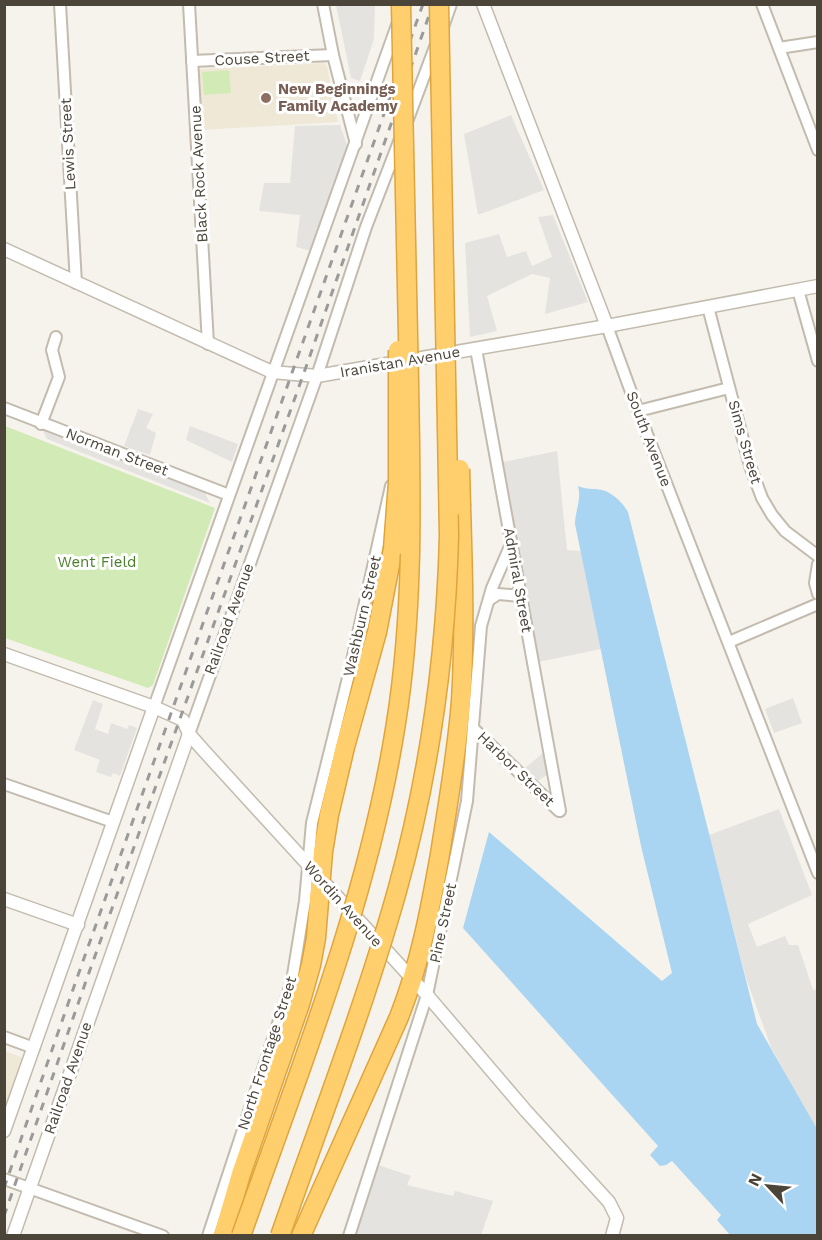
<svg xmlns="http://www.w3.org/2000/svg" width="822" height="1240" font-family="'Work Sans',sans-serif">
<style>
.education{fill:#efe8d6}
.green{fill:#d2eab5}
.parking{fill:#e5e3e0}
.water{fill:#a9d4f2}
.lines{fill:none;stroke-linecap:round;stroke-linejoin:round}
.minor-casing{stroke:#c2bbae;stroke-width:14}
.tertiary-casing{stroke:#c2bbae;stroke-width:15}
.motorway-casing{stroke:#e0a43c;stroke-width:21}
.minor{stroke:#fff;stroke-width:10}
.tertiary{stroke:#fff;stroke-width:12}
.motorway{stroke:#ffcf6e;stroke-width:18}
.rail{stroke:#9a9a9a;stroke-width:3;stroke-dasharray:8 8;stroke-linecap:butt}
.motorway-bridge-casing{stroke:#e0a43c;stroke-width:21;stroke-linecap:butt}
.motorway-bridge{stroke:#ffcf6e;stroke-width:18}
.education-dot{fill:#8d6e63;stroke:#fff;stroke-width:2}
.labels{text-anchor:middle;stroke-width:6;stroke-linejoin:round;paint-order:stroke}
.street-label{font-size:15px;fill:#4b4439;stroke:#fff}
.education-label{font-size:15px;font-weight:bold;fill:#785e54;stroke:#fff;text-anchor:start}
.park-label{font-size:15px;fill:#4a7f2a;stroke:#fff}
</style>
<rect width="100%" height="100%" fill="#f6f3ec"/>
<g class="education">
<path d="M324,63L327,66L338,122L201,130L198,70L200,69Z"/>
<path d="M5,1051L26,1059L5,1119Z"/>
</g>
<g class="green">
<path d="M229,70L231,93L204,95L202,72Z"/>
<path d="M5,426L215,508L153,685L148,688L5,638Z"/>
</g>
<g class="parking">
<path d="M336,5H375L374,39L360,81L351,78Z"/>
<path d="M511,115L544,190L478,215L464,134Z"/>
<path d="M340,125L349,151L311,251L296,247L300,215L259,211L264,183H290L295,126Z"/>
<path d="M553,215L588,302L545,314L550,278L532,274L487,296L497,331L470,337L465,243L499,234L507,257L526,251L532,266L552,257L538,217Z"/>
<path d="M138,409L153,414L146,428L156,433L150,455L124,446Z"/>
<path d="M190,426L238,444L232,462L186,440Z"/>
<path d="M42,429L204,491L210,503L47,439Z"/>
<path d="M557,451L567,550L581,551L601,649L534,663L498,463Z"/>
<path d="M793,698L802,723L774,733L765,709Z"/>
<path d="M93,700L103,704L95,729L108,734L111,723L127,729L129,725L137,728L120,776L113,773L111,777L96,772L100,760L74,750Z"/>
<path d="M543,753L548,774L538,781L525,768Z"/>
<path d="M779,809L812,895L748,924L757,947L785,936L789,945H798L813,990L817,989V1132L771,1047L746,978L709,835Z"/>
<path d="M378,1165L411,1176L407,1185L453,1196L455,1191L493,1201L481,1235L355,1236Z"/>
</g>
<path class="water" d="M578,486C587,490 593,488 602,490C612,492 623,503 628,512L757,1024L817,1129V1235H730L717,1220L721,1215L672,1161L666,1165L660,1166L650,1155L658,1146L463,928L489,832L662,981L672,973L641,846L575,524C575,511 582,499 578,486Z"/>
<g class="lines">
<g class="minor-casing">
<g id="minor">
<path d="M60,4L76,283"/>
<path d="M189,4L208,344"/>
<path d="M323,4L333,55L356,144"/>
<path d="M762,4L818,150"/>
<path d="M443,27L451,4"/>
<path d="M779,48L818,42"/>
<path d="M192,61L333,55"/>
<path d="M408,119L435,47"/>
<path d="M798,290L818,361"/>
<path d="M708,307L750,466L762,498L772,515L785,531L818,556"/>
<path d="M607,326L638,411L818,873"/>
<path d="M476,349L560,811"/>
<path d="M4,408L229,495"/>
<path d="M638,411L729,388"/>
<path d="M41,424L59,377L52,350L56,337"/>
<path d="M818,564L815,583L818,594"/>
<path d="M489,600L498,594L521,596"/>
<path d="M729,642L818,604"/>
<path d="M154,707L397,25"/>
<path d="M473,728L559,811"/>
<path d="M189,734L317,376L366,227L400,139"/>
<path d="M4,784L113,822"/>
<path d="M4,1037L34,1048"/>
<path d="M4,1179L163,1236"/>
<path d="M208,1236L292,981L305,901L312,823L349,674L391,486"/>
<path d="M349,1236L427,995L467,801L481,626L492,588L511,544"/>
</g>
</g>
<g class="tertiary-casing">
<g id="tertiary">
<path d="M483,4L607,326"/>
<path d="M4,249L272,372L317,376L607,326L818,286"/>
<path d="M4,654L154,707L183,720L189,734L205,752L427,995L526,1111L609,1202L617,1218L612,1236"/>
<path d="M4,899L78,925"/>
<path d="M4,1131L154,707"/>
<path d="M13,1236L189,734"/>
</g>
</g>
<g class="motorway-casing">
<g id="motorway">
<path d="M223,1236L241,1174L300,1004L311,965L316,938L323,852L329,815L345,747L377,632L393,549"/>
<path d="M301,1236L399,1017C420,964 430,910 440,854C448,803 457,753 461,701C465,636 463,571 461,506"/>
</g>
</g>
<use href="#minor" class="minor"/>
<use href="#tertiary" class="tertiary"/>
<use href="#motorway" class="motorway"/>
<g class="rail">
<path d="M4,1188L77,978L423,4"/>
<path d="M4,1216L86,981L306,367L433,4"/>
</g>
<g class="motorway-bridge-casing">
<g id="motorway-bridge">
<path d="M460,469L461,506"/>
<path d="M393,549L398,482V350"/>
<path d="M241,1236C300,1068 369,898 396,723C414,610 411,497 409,383C407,257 403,131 401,4"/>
<path d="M280,1236C320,1121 364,1008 397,891C429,776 446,656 449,536L439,4"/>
</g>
</g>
<use href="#motorway-bridge" class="motorway-bridge"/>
</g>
<circle class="education-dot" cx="266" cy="98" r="6"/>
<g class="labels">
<g class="street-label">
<text transform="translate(262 58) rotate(-3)" y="5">Couse Street</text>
<text transform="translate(68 144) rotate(-93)" y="5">Lewis Street</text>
<text transform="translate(199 174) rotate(-93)" y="5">Black Rock Avenue</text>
<text transform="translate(400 362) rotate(-10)" y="5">Iranistan Avenue</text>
<text transform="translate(649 439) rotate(69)" y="5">South Avenue</text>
<text transform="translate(745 442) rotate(74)" y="5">Sims Street</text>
<text transform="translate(117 452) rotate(21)" y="5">Norman Street</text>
<text transform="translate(518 580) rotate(80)" y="5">Admiral Street</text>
<text transform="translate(362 616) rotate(-77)" y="5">Washburn Street</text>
<text transform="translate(229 619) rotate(-70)" y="5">Railroad Avenue</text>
<text transform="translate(516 769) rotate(44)" y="5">Harbor Street</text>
<text transform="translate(343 904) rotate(48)" y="5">Wordin Avenue</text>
<text transform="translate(443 923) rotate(-78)" y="5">Pine Street</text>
<text transform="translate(267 1053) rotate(-72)" y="5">North Frontage Street</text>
<text transform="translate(68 1078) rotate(-71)" y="5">Railroad Avenue</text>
</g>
<g class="education-label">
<text x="278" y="94">New Beginnings<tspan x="278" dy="17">Family Academy</tspan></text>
</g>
<g class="park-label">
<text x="97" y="567">Went Field</text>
</g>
</g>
<rect width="822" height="1240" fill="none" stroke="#4b4439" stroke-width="12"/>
<g transform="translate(768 1186) rotate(296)" stroke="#ffffff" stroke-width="4.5" paint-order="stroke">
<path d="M0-4.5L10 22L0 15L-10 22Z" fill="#4b4439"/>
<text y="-9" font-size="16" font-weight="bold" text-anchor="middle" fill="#4b4439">N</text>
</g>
</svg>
